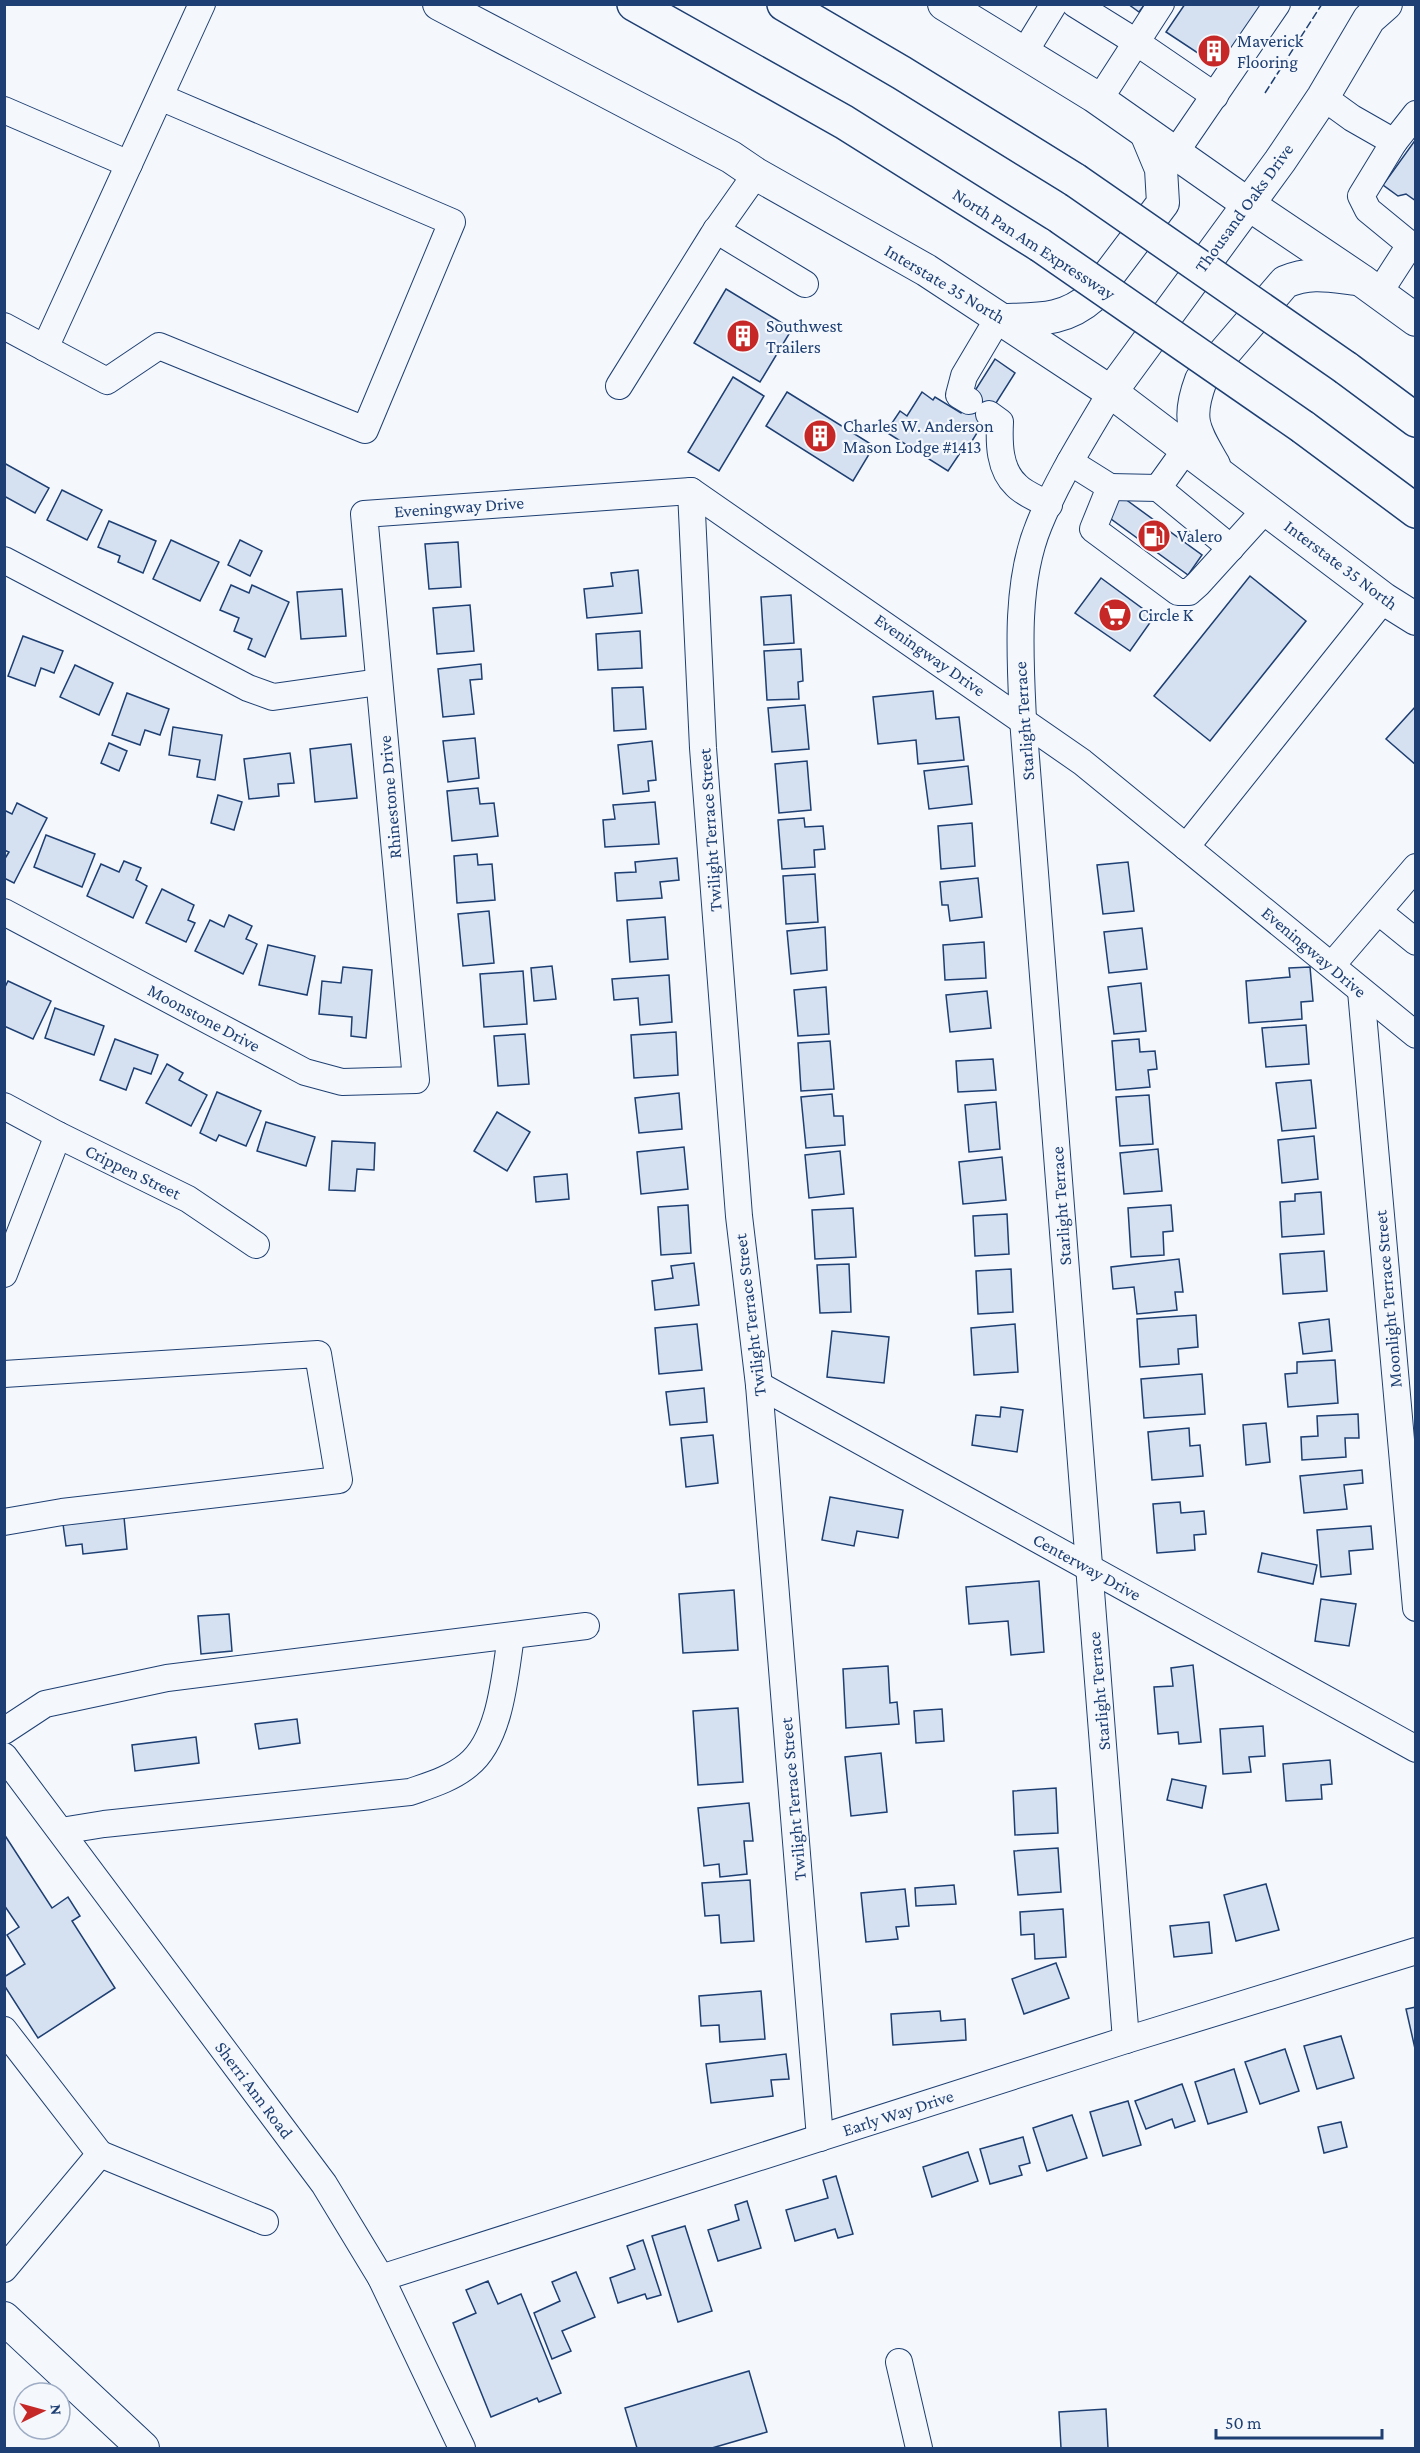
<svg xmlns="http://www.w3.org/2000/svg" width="1420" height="2453" font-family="'Crimson Pro',serif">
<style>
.building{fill:#d5e0f0;stroke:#1d3f73;stroke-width:1.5}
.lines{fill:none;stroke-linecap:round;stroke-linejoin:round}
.minor-casing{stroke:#1d3f73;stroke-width:28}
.major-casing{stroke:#1d3f73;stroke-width:34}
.highway-casing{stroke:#1d3f73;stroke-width:36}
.minor{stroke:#f4f7fb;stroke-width:26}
.major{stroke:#f4f7fb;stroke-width:32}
.highway{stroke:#f4f7fb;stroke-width:33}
.highway-bridge-casing{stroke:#1d3f73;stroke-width:36;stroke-linecap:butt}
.highway-bridge{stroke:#f4f7fb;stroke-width:33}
.fence{stroke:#1d3f73;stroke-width:1.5;stroke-dasharray:8 3;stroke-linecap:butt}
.labels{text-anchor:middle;stroke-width:4.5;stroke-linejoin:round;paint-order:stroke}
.poi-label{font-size:18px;fill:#1d3f73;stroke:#f4f7fb;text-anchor:start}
.street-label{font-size:18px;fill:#1d3f73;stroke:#f4f7fb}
</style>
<rect width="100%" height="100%" fill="#f4f7fb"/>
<g class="building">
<path d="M1128,4H1145L1139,12Z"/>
<path d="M1185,4H1265L1222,69L1166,32Z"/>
<path d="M1416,139V201L1406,194L1398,196L1383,185Z"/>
<path d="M726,289L792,329L760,382L694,343Z"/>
<path d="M995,359L1015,373L965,452L962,450L948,471L886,432L900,411L907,416L922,392L933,400L935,397L961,413Z"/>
<path d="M733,377L764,396L719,471L688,452Z"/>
<path d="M787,392L874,446L853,481L766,426Z"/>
<path d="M4,463L49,488L35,513L4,496Z"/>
<path d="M62,490L102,510L87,540L47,520Z"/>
<path d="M1121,496L1202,555L1188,575L1107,516Z"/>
<path d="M109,521L156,541L143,573L118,562L120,556L98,547Z"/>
<path d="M171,540L219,562L200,601L153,579Z"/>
<path d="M240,540L262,551L250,576L228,565Z"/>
<path d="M458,542L461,587L429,589L425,544Z"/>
<path d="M638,570L642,613L587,618L584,589L613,586L611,573Z"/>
<path d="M1250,576L1306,621L1210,741L1154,696Z"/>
<path d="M1101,578L1154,617L1130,651L1075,613Z"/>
<path d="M231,585L249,593L252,585L289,602L265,657L248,649L252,639L234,631L239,618L220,610Z"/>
<path d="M342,589L346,636L301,639L297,592Z"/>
<path d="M791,595L794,643L764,645L761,597Z"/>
<path d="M470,605L474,651L437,654L433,608Z"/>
<path d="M640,631L642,668L598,670L596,634Z"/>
<path d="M23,636L63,651L54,673L41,668L35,686L8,676Z"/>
<path d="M801,649L803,681L798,682L799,699L767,700L764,651Z"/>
<path d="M481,664L482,679L470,680L474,714L443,717L438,669Z"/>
<path d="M75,665L113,683L99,715L60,697Z"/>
<path d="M643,687L646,729L614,731L612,688Z"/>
<path d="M933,691L936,719L959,717L964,760L918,764L916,740L878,744L873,697Z"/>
<path d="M127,693L169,709L160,735L145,730L140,745L112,735Z"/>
<path d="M805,705L809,749L772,752L768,708Z"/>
<path d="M1416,706V765L1386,739Z"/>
<path d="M173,727L222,735L215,780L197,777L200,760L169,755Z"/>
<path d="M475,738L479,778L448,782L443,741Z"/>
<path d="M652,741L656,780L648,781L649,791L623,794L618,745Z"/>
<path d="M109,743L127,751L119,771L101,763Z"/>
<path d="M351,744L357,798L315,802L310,749Z"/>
<path d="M290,753L294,783L278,784L279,796L249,799L244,759Z"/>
<path d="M807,761L811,810L779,813L775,764Z"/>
<path d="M968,766L972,804L929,809L924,771Z"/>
<path d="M478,788L480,804L494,803L498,836L452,841L447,791Z"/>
<path d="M218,795L242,802L234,830L211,823Z"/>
<path d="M655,802L659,844L605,847L603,820L615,819L613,805Z"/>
<path d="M17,803L47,818L14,883L4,878V860L9,852L4,850V810L12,814Z"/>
<path d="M804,818L805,827L823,826L825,849L814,850L815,867L782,869L778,820Z"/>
<path d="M972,823L975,866L941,869L938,826Z"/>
<path d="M46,835L95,854L82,887L34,867Z"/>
<path d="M477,854L478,865L492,864L495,900L457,903L454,856Z"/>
<path d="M677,858L679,880L660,882L662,898L617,901L615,873L636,872L635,862Z"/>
<path d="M124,861L141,868L136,880L147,886L133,918L87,896L101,864L119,872Z"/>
<path d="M1128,862L1134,911L1103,914L1097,865Z"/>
<path d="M815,874L818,922L786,924L783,876Z"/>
<path d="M978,878L982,917L950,921L948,905H942L940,882Z"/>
<path d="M162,889L194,905L188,920L195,923L186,942L146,923Z"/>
<path d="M489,911L494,963L463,966L458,914Z"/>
<path d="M229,915L252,926L246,939L257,944L243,974L195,951L210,920L224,927Z"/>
<path d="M665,917L668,959L630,962L627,920Z"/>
<path d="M825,927L827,970L791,974L787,931Z"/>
<path d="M1142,928L1147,969L1109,973L1104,932Z"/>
<path d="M984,942L986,978L945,980L943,945Z"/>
<path d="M268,945L315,956L307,995L259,985Z"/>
<path d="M552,966L556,999L534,1001L531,968Z"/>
<path d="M343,967L372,970L366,1038L351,1036L352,1017L319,1014L322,981L341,983Z"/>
<path d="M1310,967L1313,1001L1301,1002L1302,1019L1249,1023L1246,981L1290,977L1289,968Z"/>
<path d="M523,971L527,1024L484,1027L480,974Z"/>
<path d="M669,975L672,1022L640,1025L638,998L614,1000L612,979Z"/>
<path d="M8,981L51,1001L33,1039L4,1026V989Z"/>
<path d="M1141,983L1146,1031L1114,1034L1108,987Z"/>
<path d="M826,987L829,1034L798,1036L794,990Z"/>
<path d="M987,991L991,1028L950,1032L946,995Z"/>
<path d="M55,1008L104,1026L94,1055L45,1038Z"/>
<path d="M1306,1025L1309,1064L1266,1067L1262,1028Z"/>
<path d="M676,1032L678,1075L634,1078L631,1035Z"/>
<path d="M525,1034L529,1084L498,1086L494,1036Z"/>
<path d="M115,1039L158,1055L151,1074L134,1068L126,1090L100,1080Z"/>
<path d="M1139,1039L1140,1052L1155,1051L1157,1069L1148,1070L1150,1087L1116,1090L1112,1041Z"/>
<path d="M830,1041L834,1089L801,1091L798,1043Z"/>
<path d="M993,1059L996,1090L958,1092L956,1061Z"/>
<path d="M167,1064L183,1073L179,1080L207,1095L191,1126L146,1103Z"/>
<path d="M1311,1080L1316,1128L1282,1131L1276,1083Z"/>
<path d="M217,1092L261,1111L246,1146L219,1135L216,1141L200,1133Z"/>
<path d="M679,1093L682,1129L639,1133L635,1098Z"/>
<path d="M832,1094L834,1116H843L845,1145L806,1148L801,1097Z"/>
<path d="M1149,1095L1153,1144L1120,1146L1116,1097Z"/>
<path d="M996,1102L1000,1149L969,1152L965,1105Z"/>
<path d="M497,1112L530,1132L507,1171L474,1151Z"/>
<path d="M266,1122L315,1137L306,1166L257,1151Z"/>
<path d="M1314,1136L1318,1179L1282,1183L1278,1140Z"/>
<path d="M332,1141L375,1143L374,1170L357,1169L355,1191L329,1190Z"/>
<path d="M684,1147L688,1189L641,1194L637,1152Z"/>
<path d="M1158,1149L1162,1191L1124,1194L1120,1153Z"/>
<path d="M840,1151L844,1194L809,1198L805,1155Z"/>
<path d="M1002,1157L1006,1200L963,1204L959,1162Z"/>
<path d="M567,1174L569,1199L536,1202L534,1177Z"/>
<path d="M1321,1192L1324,1234L1282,1237L1280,1202L1295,1201V1194Z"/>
<path d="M688,1205L691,1253L661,1255L658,1207Z"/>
<path d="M1171,1205L1173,1231L1163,1232L1164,1255L1131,1257L1128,1208Z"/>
<path d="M853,1208L856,1257L815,1259L812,1210Z"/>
<path d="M1007,1214L1009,1254L975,1256L973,1216Z"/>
<path d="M1324,1251L1327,1291L1283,1294L1280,1254Z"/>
<path d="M1179,1259L1183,1292H1175L1177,1310L1137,1314L1134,1287L1113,1289L1111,1267Z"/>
<path d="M694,1263L699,1305L655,1310L652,1281L673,1278L671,1266Z"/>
<path d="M849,1264L851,1312L820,1313L817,1265Z"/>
<path d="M1011,1269L1013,1312L978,1314L976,1271Z"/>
<path d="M1196,1315L1198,1347L1178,1349L1179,1364L1140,1367L1137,1319Z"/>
<path d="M1329,1319L1332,1351L1303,1354L1299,1323Z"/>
<path d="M697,1324L702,1370L659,1374L655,1328Z"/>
<path d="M1015,1324L1018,1372L974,1375L971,1328Z"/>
<path d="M832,1331L889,1337L884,1383L827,1377Z"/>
<path d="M1335,1360L1338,1403L1288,1407L1285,1374L1297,1373V1362Z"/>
<path d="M1202,1374L1205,1414L1144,1418L1141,1379Z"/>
<path d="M704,1388L707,1422L670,1425L666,1392Z"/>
<path d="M1001,1407L1023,1410L1017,1452L972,1445L976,1415L1000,1417Z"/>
<path d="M1358,1414L1359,1438H1345L1346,1457L1302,1460L1301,1437L1318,1436L1317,1416Z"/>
<path d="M1266,1423L1270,1462L1246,1465L1243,1425Z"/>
<path d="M1189,1428L1190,1446L1200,1445L1203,1476L1152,1480L1148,1432Z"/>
<path d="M713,1435L718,1483L686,1487L681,1438Z"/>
<path d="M1362,1470L1363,1483L1344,1485L1347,1509L1304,1513L1300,1476Z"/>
<path d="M830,1497L903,1510L898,1538L857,1531L854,1546L822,1540Z"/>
<path d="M1180,1502L1181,1513L1204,1511L1206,1534L1194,1535L1195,1550L1157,1553L1153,1504Z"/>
<path d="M124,1517L127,1549L83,1554L82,1544L66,1546L63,1524Z"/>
<path d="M1371,1526L1373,1549L1349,1551L1351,1574L1321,1577L1317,1530Z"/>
<path d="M1262,1553L1317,1565L1313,1584L1258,1572Z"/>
<path d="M1039,1581L1044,1652L1011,1655L1008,1621L969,1624L966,1587Z"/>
<path d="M734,1590L738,1650L683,1653L679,1594Z"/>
<path d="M1321,1599L1356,1604L1349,1646L1315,1641Z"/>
<path d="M229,1614L232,1651L201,1654L198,1616Z"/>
<path d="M1193,1665L1201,1742L1179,1744L1178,1732L1158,1734L1154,1687L1173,1686L1171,1668Z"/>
<path d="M888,1666L890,1703L897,1702L899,1724L846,1728L843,1669Z"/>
<path d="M738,1708L743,1782L698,1785L693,1711Z"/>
<path d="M942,1709L944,1741L916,1743L914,1711Z"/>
<path d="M297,1719L300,1743L259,1749L255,1724Z"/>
<path d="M1263,1726L1265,1756L1249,1757L1251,1772L1223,1774L1220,1729Z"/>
<path d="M196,1737L199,1763L135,1771L132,1745Z"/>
<path d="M881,1753L887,1812L851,1816L845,1757Z"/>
<path d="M1330,1760L1332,1784L1321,1785L1322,1799L1286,1801L1283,1764Z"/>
<path d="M1172,1779L1206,1786L1202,1808L1167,1800Z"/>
<path d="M1056,1788L1058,1833L1015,1835L1013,1791Z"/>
<path d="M749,1803L753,1841H744L747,1874L720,1877L719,1864L704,1866L698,1808Z"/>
<path d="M4,1834L52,1908L68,1897L80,1916L72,1921L115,1988L38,2038L4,1985V1977L25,1964L7,1935L19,1927L4,1905Z"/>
<path d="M1058,1848L1061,1892L1018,1895L1014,1851Z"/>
<path d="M750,1880L754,1941L721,1943L719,1915L705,1916L702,1883Z"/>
<path d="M1266,1884L1279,1930L1236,1941L1224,1895Z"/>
<path d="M954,1885L956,1904L916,1906L915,1888Z"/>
<path d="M905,1889L909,1926L896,1927L898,1939L866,1942L861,1893Z"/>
<path d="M1063,1909L1066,1957L1035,1959L1034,1934L1021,1935L1020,1912Z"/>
<path d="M1209,1922L1212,1953L1174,1957L1170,1926Z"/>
<path d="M1056,1963L1069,1998L1024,2014L1012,1979Z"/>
<path d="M761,1991L765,2039L720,2042L719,2025L701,2026L699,1996Z"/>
<path d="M1416,2007V2053L1406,2009Z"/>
<path d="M940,2011L941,2021L965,2019L966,2040L893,2045L891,2014Z"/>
<path d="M1341,2036L1354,2078L1317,2089L1304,2046Z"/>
<path d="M1285,2049L1299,2091L1260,2104L1245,2062Z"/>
<path d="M786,2054L789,2079L771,2080L773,2096L711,2103L706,2064Z"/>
<path d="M1234,2069L1247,2112L1208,2124L1195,2082Z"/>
<path d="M1182,2084L1195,2121L1175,2128L1172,2119L1146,2129L1135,2101Z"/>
<path d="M1128,2101L1141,2145L1103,2156L1090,2112Z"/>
<path d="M1072,2115L1087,2158L1047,2171L1033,2128Z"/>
<path d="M1341,2122L1347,2147L1324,2153L1318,2127Z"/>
<path d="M1023,2137L1030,2163L1019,2166L1022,2175L990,2184L980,2149Z"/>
<path d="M968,2152L978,2181L932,2197L923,2167Z"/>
<path d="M836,2176L853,2234L838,2238L835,2229L795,2241L786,2210L828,2198L823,2180Z"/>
<path d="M747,2201L761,2248L718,2261L708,2230L739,2220L735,2205Z"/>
<path d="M685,2226L712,2311L678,2322L652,2236Z"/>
<path d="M643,2240L661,2295L647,2299L645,2294L618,2303L610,2278L635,2269L627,2246Z"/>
<path d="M576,2272L595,2317L562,2331L571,2351L552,2359L534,2313L560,2301L552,2282Z"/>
<path d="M488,2281L498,2304L521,2294L561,2393L539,2402L537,2398L491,2417L453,2323L476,2313L466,2290Z"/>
<path d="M749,2371L767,2432L712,2448H637L625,2408Z"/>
<path d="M1106,2409L1108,2448H1061L1059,2412Z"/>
</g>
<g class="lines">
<g class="minor-casing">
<g id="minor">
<path d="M1075,4L1136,42L1215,96"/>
<path d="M1024,53L1054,4"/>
<path d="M160,97L452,222L365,430L159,346L107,381L45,348L202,4"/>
<path d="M1323,97L1352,118L1394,142L1361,196L1368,210L1407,242L1408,248L1379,293"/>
<path d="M1099,100L1161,4"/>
<path d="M4,110L129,164"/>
<path d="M1394,142L1416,114"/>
<path d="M1175,153L1277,4"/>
<path d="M716,230L805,284"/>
<path d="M4,326L45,348"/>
<path d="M619,386L713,235L756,174"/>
<path d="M1111,392C1086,435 1058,478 1039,525C1015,583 1020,657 1023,719L1126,2040"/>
<path d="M969,401L959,395L964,376L999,317"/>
<path d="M989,414L1000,422C999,443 999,469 1016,485C1024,494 1039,499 1049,505"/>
<path d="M1070,462L1110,487L1093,529L1178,592H1189L1198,584L1266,509"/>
<path d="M1110,487L1158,488L1186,449"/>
<path d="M1158,488L1231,548"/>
<path d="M691,491L703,748L739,1216L759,1385L820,2138"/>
<path d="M4,560L248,688L273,697L379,682"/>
<path d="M1186,847L1384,599"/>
<path d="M4,912L305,1072L342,1082L416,1080L364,514L691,491L1082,762L1416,1035"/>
<path d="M1379,912L1416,942"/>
<path d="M1332,965L1416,867"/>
<path d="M1361,991L1416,1608"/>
<path d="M4,1106L58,1135L188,1199L256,1245"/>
<path d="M4,1274L58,1135"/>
<path d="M4,1374L318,1354L339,1480L62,1512L4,1522"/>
<path d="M759,1385L1416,1749"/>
<path d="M4,1731L45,1704L167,1678L586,1626"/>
<path d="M4,1756L324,2184L381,2278L462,2448"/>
<path d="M61,1831L104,1824L410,1792C430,1785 451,1779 468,1765C501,1739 505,1674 511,1636"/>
<path d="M4,2030L100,2154L4,2269"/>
<path d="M100,2154L265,2222"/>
<path d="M381,2278L1126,2040L1416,1951"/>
<path d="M899,2362L919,2448"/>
</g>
</g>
<g class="major-casing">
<g id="major">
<path d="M439,4L731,157L756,174L926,270L1111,392L1384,599L1416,619"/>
<path d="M944,4L1094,96L1248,204L1361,280L1416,320"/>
<path d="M1004,320C1039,319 1065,321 1093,296L1163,203L1161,169L1146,133"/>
<path d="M1111,392L1280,161L1323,97L1369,19L1386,4"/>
<path d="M1214,465C1194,430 1186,420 1201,380L1285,282C1311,271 1330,276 1358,279"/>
<path d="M4,2318L143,2448"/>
</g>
</g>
<g class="highway-casing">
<g id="highway">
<path d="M634,4L844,122L1040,245"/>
<path d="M784,4L902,73L1075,180"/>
<path d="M1346,368L1416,420"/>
<path d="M1303,427L1416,511"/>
</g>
</g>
<use href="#minor" class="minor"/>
<use href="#major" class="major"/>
<use href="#highway" class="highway"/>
<g class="highway-bridge-casing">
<g id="highway-bridge">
<path d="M1075,180L1346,368"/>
<path d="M1040,245L1303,427"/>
</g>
</g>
<use href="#highway-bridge" class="highway-bridge"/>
<path class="fence" d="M1265,93L1322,4"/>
</g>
<defs>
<g id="building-disc" transform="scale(1.725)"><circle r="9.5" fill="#c62828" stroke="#f4f7fb"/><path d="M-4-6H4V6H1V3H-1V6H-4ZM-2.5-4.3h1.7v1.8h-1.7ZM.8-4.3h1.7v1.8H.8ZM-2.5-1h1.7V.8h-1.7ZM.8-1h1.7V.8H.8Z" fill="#fff"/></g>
<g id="fuel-disc" transform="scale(1.725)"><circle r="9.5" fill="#c62828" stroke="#f4f7fb"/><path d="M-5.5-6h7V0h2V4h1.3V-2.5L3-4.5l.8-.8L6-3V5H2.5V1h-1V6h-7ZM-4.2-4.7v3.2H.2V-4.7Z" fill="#fff"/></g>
<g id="supermarket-disc" transform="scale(1.725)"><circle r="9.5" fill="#c62828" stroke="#f4f7fb"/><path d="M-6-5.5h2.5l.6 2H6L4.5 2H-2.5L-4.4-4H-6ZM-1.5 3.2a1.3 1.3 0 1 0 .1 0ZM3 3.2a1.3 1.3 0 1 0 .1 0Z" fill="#fff"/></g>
</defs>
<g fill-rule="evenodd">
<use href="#building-disc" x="1214" y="51"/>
<use href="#building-disc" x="743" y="336"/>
<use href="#building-disc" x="820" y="436"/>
<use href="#fuel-disc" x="1154" y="536"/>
<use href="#supermarket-disc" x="1115" y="615"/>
</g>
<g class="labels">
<g class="poi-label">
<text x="1237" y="47">Maverick<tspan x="1237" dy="21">Flooring</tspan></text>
<text x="766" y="332">Southwest<tspan x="766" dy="21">Trailers</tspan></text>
<text x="843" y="432">Charles W. Anderson<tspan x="843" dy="21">Mason Lodge #1413</tspan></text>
<text x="1177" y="542">Valero</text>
<text x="1138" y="621">Circle K</text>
</g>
<g class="street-label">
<text transform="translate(1244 208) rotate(-54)" y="6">Thousand Oaks Drive</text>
<text transform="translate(1034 244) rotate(33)" y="6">North Pan Am Expressway</text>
<text transform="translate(945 284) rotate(31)" y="6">Interstate 35 North</text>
<text transform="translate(459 507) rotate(-4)" y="6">Eveningway Drive</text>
<text transform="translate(1341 565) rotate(37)" y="6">Interstate 35 North</text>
<text transform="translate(930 655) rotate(35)" y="6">Eveningway Drive</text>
<text transform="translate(1024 721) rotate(-94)" y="6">Starlight Terrace</text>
<text transform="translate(390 797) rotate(-95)" y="6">Rhinestone Drive</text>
<text transform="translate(710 830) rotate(-94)" y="6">Twilight Terrace Street</text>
<text transform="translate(1314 952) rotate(40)" y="6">Eveningway Drive</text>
<text transform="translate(204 1018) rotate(28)" y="6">Moonstone Drive</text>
<text transform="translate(133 1172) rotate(26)" y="6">Crippen Street</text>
<text transform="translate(1061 1206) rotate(-94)" y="6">Starlight Terrace</text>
<text transform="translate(1388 1299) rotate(-95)" y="6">Moonlight Terrace Street</text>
<text transform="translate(750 1315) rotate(-97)" y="6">Twilight Terrace Street</text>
<text transform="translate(1087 1567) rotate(29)" y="6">Centerway Drive</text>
<text transform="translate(1099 1691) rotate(-95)" y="6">Starlight Terrace</text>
<text transform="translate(793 1799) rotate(-95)" y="6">Twilight Terrace Street</text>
<text transform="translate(254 2090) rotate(53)" y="6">Sherri Ann Road</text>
<text transform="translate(898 2113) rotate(-18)" y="6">Early Way Drive</text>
</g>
</g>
<rect width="1420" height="2453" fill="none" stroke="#1d3f73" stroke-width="12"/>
<g transform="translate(42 2411) rotate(85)"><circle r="28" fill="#f4f7fb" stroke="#9eadc5" stroke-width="1.5"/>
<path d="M0-4.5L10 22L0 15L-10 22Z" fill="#c62828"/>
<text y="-9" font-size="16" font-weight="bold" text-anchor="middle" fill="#1d3f73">N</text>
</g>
<path d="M1216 2429v9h166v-9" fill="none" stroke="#1d3f73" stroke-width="3"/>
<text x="1225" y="2429" font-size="18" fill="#1d3f73" stroke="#f4f7fb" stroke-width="4.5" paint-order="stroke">50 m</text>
</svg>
